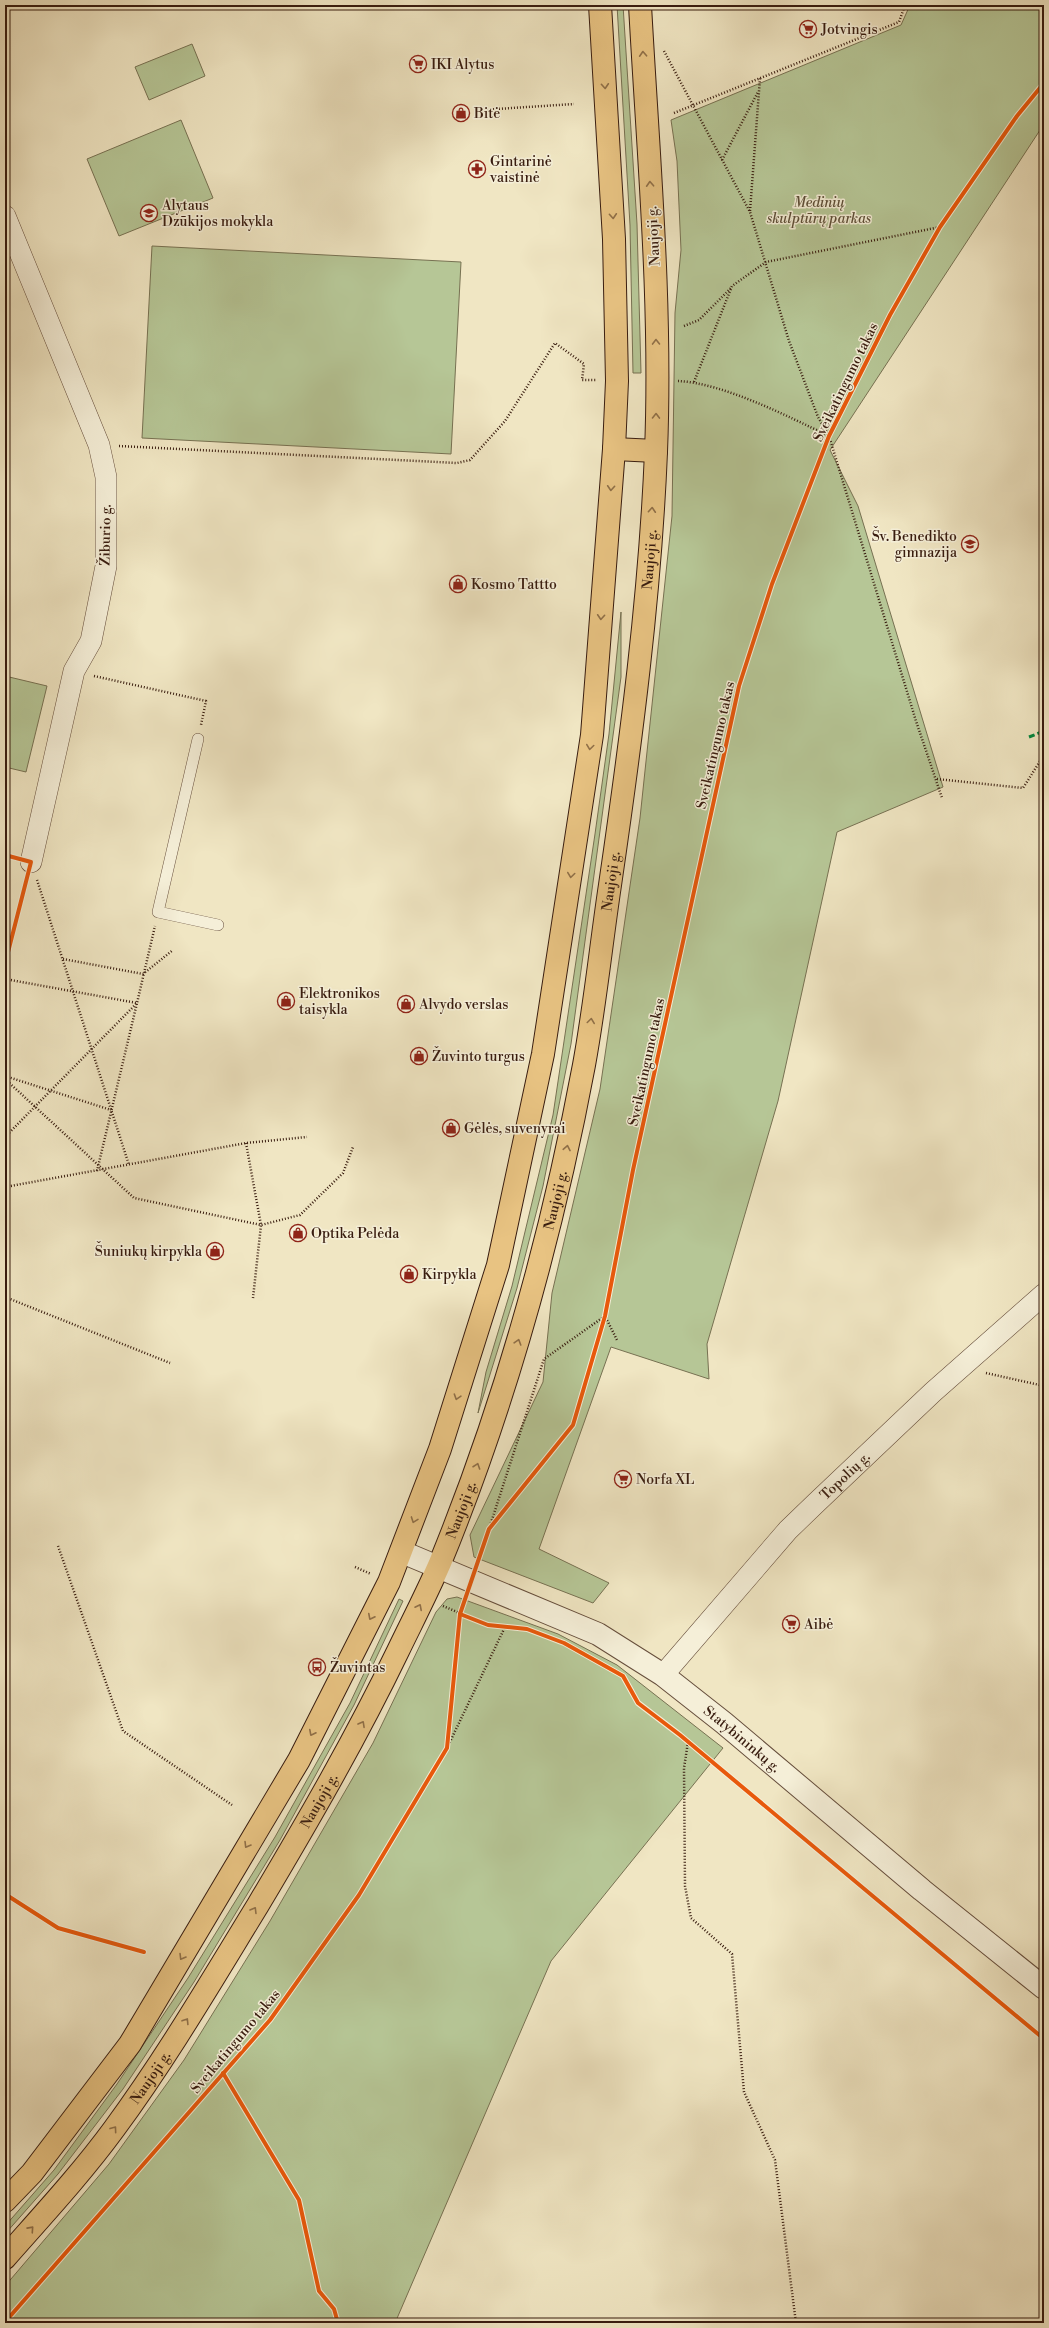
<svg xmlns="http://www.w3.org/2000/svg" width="1049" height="2328" font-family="'Libre Bodoni',serif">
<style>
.green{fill:#b6c696;stroke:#777152}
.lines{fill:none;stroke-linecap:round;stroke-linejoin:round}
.service-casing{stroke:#664e3c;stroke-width:12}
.minor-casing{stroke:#664e3c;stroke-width:22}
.tertiary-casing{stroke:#664e3c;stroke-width:24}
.primary-casing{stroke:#381c0f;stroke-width:24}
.path{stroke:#381c0f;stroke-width:2.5;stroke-dasharray:1 2;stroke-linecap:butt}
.service{stroke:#f5efd8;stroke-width:11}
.minor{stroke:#f5efd8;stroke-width:21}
.tertiary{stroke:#f5efd8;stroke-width:22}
.primary{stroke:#e8c382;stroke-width:22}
.quiet{stroke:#00873e;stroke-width:3;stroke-dasharray:6 3;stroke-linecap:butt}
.cycleway-casing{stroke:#f5efd8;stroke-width:6}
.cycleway{stroke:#e8590c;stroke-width:4}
.oneway{stroke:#907048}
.labels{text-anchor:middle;stroke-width:3;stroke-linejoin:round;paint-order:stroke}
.poi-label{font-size:14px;fill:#381c0f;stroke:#f5efd8;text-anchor:start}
.park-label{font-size:14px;font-style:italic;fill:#5e4f38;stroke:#f5efd8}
.street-label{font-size:14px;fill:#381c0f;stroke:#f5efd8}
</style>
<rect width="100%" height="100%" fill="#f0e6c3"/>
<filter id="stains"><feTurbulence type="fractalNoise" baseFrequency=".005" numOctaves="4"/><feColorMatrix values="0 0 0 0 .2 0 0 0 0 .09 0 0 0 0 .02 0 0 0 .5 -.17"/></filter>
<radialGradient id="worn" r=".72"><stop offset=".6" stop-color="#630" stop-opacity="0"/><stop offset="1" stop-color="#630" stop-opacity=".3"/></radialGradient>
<g class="green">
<path d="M617,5H623L637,224L641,373H633L630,225Z"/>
<path d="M910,5H1044V124L830,450L858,506L943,787L837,832L778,1101L707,1344L709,1379L611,1347L539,1549L609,1583L593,1603L474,1557L470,1535L543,1382L552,1293L600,1089L640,818L672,516L675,313L681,250L677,161L671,120L901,25Z"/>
<path d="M192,44L205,76L149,100L135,67Z"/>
<path d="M181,120L213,198L119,236L87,159Z"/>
<path d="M152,246L461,262L451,454L142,438Z"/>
<path d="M621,612V677L571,1044L543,1186L517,1288L478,1413L486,1372L512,1286L553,1115L595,834L609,734Z"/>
<path d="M5,676L47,686L26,772L5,767Z"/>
<path d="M457,1597L558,1634L617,1665L723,1748L551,1961L395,2323H5V2286L109,2164L184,2060L270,1921L373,1743L436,1612L447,1599Z"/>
<path d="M399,1599L403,1601L354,1705L280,1840L194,1982L123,2089L58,2174L5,2234V2226L54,2170L117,2084L188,1978L275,1837L350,1703Z"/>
</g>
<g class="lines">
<g class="service-casing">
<path id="service" d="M198,739L158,912L218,925"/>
</g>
<g class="minor-casing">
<g id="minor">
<path d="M5,216L99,445L106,477V566L91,641L74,671L31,862"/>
<path id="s1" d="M663,1675L788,1530L816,1503L933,1392L1044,1294"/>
</g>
</g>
<g class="tertiary-casing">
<g id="tertiary">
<path id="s2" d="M402,1552L598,1634L663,1675L724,1723L922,1890L1044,1988"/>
</g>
</g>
<g class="primary-casing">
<g id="primary">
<path d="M614,449L656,451"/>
<path d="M5,2201L32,2173L130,2044L299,1760L389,1582L440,1449L498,1265L543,1054L592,735L614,449L617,381L614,239L600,5"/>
<path id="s3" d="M5,2258C42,2216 81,2174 114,2129C167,2057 212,1980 258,1905C308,1821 356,1738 398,1651C412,1622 427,1593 440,1563C506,1402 552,1235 584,1065C595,1005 601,945 610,885C631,741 650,597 656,452C662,303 648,153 640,5"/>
</g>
</g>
<g class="path">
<path d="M664,51L750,212L789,341L818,417L829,436L916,721L942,798"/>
<path d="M481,110L574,104"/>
<path d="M674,113L899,22L905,5"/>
<path d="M722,160L758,92"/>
<path d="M750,211L760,78"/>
<path d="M684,326L699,320L731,288"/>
<path d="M678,381C723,383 787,416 829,436"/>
<path d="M694,382L732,286L766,262L940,227"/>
<path d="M119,446L457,463L470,460L505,421L555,343L584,364L582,380H597"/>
<path d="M94,676L206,701L201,725"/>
<path d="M937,779L1023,788L1044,755"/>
<path d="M37,880L129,1165"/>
<path d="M63,959L143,974L173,950"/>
<path d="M5,979L137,1003L97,1171"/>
<path d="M5,1076L111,1110"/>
<path d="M5,1079L134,1198L261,1225L253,1298"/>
<path d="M5,1137L137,1003L155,926"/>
<path d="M246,1143L261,1225L300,1215L343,1173L353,1147"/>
<path d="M5,1187L246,1143L307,1137"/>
<path d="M5,1297L170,1363"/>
<path d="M986,1373L1044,1386"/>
<path d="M489,1529L544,1359L605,1316L617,1340"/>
<path d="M58,1546L123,1731L232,1805"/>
<path d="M355,1567L371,1574"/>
<path d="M443,1606L488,1625L527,1629L544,1636"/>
<path d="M568,1645L623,1676L638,1703L680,1735L1044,2039"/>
<path d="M688,1742L684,1768L685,1886L691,1918L732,1954L744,2092L775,2160L796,2323"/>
<path d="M447,1748L505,1627"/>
</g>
<use href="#service" class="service"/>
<use href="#minor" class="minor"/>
<use href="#tertiary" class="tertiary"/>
<use href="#primary" class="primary"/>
<path class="quiet" d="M1029,737L1044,731"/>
<g class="cycleway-casing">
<g id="cycleway">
<path d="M5,855L31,862L5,964"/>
<path d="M460,1614L488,1625L527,1629L564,1643L623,1676L638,1703L680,1735L1044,2039"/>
<path d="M5,1894L58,1928L144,1952"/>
<path d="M223,2073L299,2200L319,2291L334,2309L338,2323"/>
<path d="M5,2322L270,2020L359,1895L447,1748L460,1614L489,1529L573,1425L605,1316L633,1170L739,686L772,584L829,436L890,315L940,227L1017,116L1044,83"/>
</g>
</g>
<use href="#cycleway" class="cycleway"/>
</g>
<defs><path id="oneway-chevron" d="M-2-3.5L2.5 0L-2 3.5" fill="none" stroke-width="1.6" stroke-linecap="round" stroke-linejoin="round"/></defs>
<g class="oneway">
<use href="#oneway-chevron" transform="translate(643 54) rotate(-93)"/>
<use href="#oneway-chevron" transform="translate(605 86) rotate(86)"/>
<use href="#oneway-chevron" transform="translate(650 184) rotate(-93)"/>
<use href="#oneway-chevron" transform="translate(613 216) rotate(86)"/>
<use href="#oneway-chevron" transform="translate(656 342) rotate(-91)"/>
<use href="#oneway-chevron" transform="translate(656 416) rotate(-89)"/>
<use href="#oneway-chevron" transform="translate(611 488) rotate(94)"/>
<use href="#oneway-chevron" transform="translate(652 510) rotate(-86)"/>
<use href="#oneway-chevron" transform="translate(601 617) rotate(94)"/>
<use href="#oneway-chevron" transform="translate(590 747) rotate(98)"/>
<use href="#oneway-chevron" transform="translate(571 875) rotate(98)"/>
<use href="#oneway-chevron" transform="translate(591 1021) rotate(-82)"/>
<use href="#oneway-chevron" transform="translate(567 1148) rotate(-79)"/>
<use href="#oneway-chevron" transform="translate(518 1342) rotate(-73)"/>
<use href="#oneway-chevron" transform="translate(457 1397) rotate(108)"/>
<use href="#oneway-chevron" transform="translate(477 1466) rotate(-71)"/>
<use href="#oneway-chevron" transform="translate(414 1520) rotate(110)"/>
<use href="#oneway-chevron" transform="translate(419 1607) rotate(-63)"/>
<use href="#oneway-chevron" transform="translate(371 1617) rotate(117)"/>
<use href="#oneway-chevron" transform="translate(362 1724) rotate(-61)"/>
<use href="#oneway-chevron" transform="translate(312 1733) rotate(117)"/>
<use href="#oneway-chevron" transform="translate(247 1845) rotate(121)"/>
<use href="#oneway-chevron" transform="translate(254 1910) rotate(-59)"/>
<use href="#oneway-chevron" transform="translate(182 1957) rotate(121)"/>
<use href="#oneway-chevron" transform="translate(186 2021) rotate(-58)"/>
<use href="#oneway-chevron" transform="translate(114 2129) rotate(-54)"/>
<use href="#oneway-chevron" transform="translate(31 2229) rotate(-48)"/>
</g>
<defs>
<g id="supermarket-ring" transform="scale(0.9)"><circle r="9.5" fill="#f5efd8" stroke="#8f2418" stroke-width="1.5"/><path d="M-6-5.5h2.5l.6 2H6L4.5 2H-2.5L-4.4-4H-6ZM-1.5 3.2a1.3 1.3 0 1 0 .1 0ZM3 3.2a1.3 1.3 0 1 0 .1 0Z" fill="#8f2418"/></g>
<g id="shop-ring" transform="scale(0.9)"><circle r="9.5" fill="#f5efd8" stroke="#8f2418" stroke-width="1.5"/><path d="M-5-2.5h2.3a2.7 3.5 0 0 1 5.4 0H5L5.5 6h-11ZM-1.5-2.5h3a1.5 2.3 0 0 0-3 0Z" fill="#8f2418"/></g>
<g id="pharmacy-ring" transform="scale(0.9)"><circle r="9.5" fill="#f5efd8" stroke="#8f2418" stroke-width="1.5"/><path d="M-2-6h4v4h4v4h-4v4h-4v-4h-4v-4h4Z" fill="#8f2418"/></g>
<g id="school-ring" transform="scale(0.9)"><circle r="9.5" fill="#f5efd8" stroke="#8f2418" stroke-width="1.5"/><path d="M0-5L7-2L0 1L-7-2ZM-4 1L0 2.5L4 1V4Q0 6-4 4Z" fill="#8f2418"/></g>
<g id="bus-ring" transform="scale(0.9)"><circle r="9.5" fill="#f5efd8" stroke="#8f2418" stroke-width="1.5"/><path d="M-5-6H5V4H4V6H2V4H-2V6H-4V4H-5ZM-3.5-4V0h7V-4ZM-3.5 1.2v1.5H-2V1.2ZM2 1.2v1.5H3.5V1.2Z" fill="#8f2418"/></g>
</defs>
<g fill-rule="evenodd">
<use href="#supermarket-ring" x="808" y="29"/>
<use href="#supermarket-ring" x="418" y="64"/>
<use href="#shop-ring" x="461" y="113"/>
<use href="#pharmacy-ring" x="477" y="169"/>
<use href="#school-ring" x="149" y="213"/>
<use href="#school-ring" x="970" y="544"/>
<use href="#shop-ring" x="458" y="584"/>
<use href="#shop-ring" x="286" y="1001"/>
<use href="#shop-ring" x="406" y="1004"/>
<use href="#shop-ring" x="419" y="1056"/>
<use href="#shop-ring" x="451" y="1128"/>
<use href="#shop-ring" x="298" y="1233"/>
<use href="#shop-ring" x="215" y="1251"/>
<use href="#shop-ring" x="409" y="1274"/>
<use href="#supermarket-ring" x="623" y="1479"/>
<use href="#supermarket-ring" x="791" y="1624"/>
<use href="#bus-ring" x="317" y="1667"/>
</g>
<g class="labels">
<g class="poi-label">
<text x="821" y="34">Jotvingis</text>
<text x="431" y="69">IKI Alytus</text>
<text x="474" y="118">Bitė</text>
<text x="490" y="166">Gintarinė<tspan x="490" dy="16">vaistinė</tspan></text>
<text x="162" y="210">Alytaus<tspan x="162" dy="16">Dzūkijos mokykla</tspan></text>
<text x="957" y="541" text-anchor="end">Šv. Benedikto<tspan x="957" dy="16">gimnazija</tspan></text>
<text x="471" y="589">Kosmo Tattto</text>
<text x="299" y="998">Elektronikos<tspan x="299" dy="16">taisykla</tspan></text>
<text x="419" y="1009">Alvydo verslas</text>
<text x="432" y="1061">Žuvinto turgus</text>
<text x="464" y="1133">Gėlės, suvenyrai</text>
<text x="311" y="1238">Optika Pelėda</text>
<text x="202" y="1256" text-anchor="end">Šuniukų kirpykla</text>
<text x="422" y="1279">Kirpykla</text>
<text x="636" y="1484">Norfa XL</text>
<text x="804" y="1629">Aibė</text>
<text x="330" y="1672">Žuvintas</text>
</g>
<g class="park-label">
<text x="819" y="207">Medinių<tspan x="819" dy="16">skulptūrų parkas</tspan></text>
</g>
<g class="street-label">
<text transform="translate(653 236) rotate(-93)" y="5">Naujoji g.</text>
<text transform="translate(845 382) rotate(-64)" y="5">Sveikatingumo takas</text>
<text transform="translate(105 535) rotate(-89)" y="5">Žiburio g.</text>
<text dy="5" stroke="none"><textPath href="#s3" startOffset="1852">Naujoji g.</textPath></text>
<text transform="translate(715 745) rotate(-77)" y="5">Sveikatingumo takas</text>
<text dy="5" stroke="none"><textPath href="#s3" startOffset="1528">Naujoji g.</textPath></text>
<text transform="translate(646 1062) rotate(-78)" y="5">Sveikatingumo takas</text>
<text dy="5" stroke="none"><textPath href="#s3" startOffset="1204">Naujoji g.</textPath></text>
<text dy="5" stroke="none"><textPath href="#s1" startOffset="270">Topolių g.</textPath></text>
<text dy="5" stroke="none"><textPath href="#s3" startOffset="880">Naujoji g.</textPath></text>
<text dy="5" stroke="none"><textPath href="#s2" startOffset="391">Statybininkų g.</textPath></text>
<text dy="5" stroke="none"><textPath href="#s3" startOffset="556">Naujoji g.</textPath></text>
<text transform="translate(235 2041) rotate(-50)" y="5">Sveikatingumo takas</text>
<text dy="5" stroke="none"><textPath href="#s3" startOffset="232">Naujoji g.</textPath></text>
</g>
</g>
<rect width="1049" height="2328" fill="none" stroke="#f0e6c3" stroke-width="20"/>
<rect x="6" y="6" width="1037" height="2316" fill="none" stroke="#381c0f" stroke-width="2"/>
<rect x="10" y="10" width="1029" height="2308" fill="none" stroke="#381c0f"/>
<rect width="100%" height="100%" filter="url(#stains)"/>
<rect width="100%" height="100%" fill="url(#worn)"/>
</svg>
